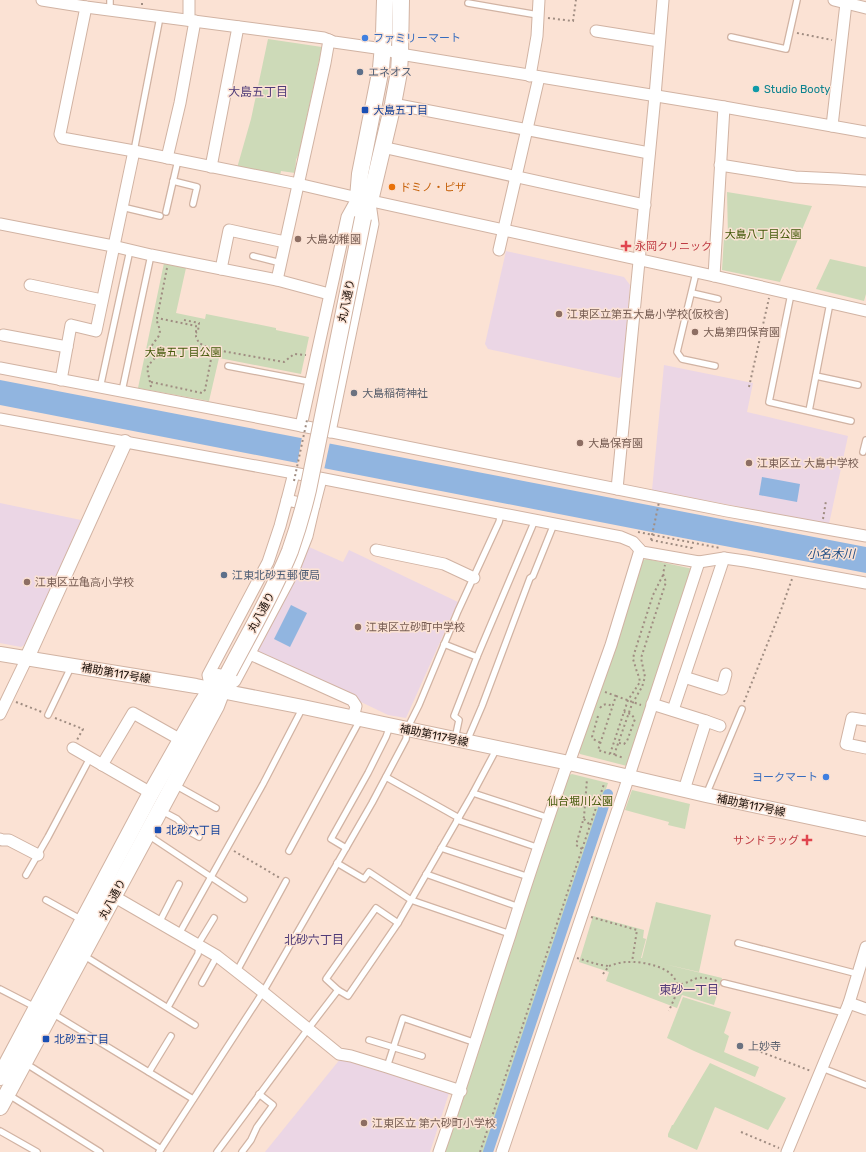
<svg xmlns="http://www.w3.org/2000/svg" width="866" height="1152" font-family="Rubik,'Noto Sans JP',sans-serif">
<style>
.education{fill:#ebd6e5}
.green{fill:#cddab8}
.water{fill:#91b5e0}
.pier{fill:#fbe2d4}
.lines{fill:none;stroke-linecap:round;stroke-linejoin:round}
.canal{stroke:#91b5e0;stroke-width:10}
.service-casing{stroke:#d1b3a3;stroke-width:8}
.minor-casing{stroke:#d1b3a3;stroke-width:13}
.tertiary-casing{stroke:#d1b3a3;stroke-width:16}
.secondary-casing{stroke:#d1b3a3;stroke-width:18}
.path{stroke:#a08d82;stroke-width:2;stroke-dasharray:2 3;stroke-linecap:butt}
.service{stroke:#fff;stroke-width:5.5}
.minor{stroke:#fff;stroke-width:11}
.tertiary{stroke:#fff;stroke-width:14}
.secondary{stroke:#fff;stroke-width:16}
.secondary-bridge-casing{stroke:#d1b3a3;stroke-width:18;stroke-linecap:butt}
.path-bridge{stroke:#a08d82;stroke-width:2;stroke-dasharray:2 3;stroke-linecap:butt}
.secondary-bridge{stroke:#fff;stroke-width:16}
.shop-dot{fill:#3f7fe0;stroke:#fbe2d4;stroke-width:1.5}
.service-dot{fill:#5c6f8a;stroke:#fbe2d4;stroke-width:1.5}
.culture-dot{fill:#0f9aa8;stroke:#fbe2d4;stroke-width:1.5}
.transit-dot{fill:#1a4fb4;stroke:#fbe2d4;stroke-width:1.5}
.food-dot{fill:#e8710a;stroke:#fbe2d4;stroke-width:1.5}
.education-dot{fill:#8d6e63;stroke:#fbe2d4;stroke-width:1.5}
.health-dot{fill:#e0444e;stroke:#fbe2d4;stroke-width:1.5}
.worship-dot{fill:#6b7280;stroke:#fbe2d4;stroke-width:1.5}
.labels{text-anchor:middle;stroke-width:3;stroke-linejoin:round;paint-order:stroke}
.shop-label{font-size:11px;fill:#366cbe;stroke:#fbe2d4;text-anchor:start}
.service-label{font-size:11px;fill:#4e5e75;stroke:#fbe2d4;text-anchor:start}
.culture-label{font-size:11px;fill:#0d838f;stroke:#fbe2d4;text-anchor:start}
.transit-label{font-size:11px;fill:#164399;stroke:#fbe2d4;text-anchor:start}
.food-label{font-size:11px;fill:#c56008;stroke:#fbe2d4;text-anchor:start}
.park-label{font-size:11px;fill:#445a0a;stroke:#fbe2d4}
.education-label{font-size:11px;fill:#785e54;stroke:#fbe2d4;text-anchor:start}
.health-label{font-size:11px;fill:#be3a42;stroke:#fbe2d4;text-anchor:start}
.street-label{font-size:11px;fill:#180e08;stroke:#fbe2d4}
.worship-label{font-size:11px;fill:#5b616d;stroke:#fbe2d4;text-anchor:start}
.neighbourhood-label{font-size:12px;fill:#4f3b78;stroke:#fbe2d4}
.water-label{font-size:12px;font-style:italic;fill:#1f4e85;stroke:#fbe2d4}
</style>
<rect width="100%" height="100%" fill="#fbe2d4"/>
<g class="education">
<path d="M506,251L624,277L630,285L622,376L619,378L488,349L485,344Z"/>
<path d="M664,365L753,383L747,412L848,436L829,524L652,490Z"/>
<path d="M0,503L81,520L26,644L21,647L0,643Z"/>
<path d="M309,547L343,562L349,550L458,602L406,718L388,715L257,652L294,580Z"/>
<path d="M341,1058L449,1093L430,1152H265Z"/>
</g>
<g class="green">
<path d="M268,39L322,47L299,153L296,160L295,173L281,171L280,176L237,168L251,119Z"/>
<path d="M727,192L812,206L780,282L722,270L724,237H728Z"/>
<path d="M830,259L866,267V294L864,301L816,289Z"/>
<path d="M164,263L186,268L176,313L205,319L206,314L276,328V330L309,337L301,374L219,358L209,401L138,388Z"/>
<path d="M647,559L693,569L627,766L580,754L578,751L642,560Z"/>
<path d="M572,774L608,783L485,1152H442L567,776Z"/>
<path d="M632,790L690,804L685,829L668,825L669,822L625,810Z"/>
<path d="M656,902L711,915L699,972L664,964L722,978L714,1005L682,995L677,1008L606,981L609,972L579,962L593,916L644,930L643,938L646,939L641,958H642Z"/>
<path d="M683,997L731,1012L724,1033L729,1036L724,1052L759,1067L755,1077L694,1051L667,1038Z"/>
<path d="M710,1063L786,1098L768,1130L715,1107L697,1150L668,1137V1134L672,1125H673Z"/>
</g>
<g class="water">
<path d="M0,380L866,547V573L641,530L0,405Z"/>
<path d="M762,477L800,484L797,502L759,495Z"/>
<path d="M291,605L307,613L290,647L274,639Z"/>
</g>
<path class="pier" d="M302,437L330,442L324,470L297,465Z"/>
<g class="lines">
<path class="canal" d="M488,1152L608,794"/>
<g class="service-casing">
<g id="service">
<path d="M110,0V10"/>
<path d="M468,3L538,15"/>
<path d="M731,37L786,49L797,0"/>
<path d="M134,151L160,17"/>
<path d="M173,181L197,187L193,204"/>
<path d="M122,207L160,216"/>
<path d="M166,212L178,160"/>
<path d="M253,256L281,263"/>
<path d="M696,273L677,352L682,359L715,366"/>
<path d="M692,293L718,299"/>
<path d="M791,294L769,402L851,421"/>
<path d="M228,366L311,382"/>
<path d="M816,376L858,385"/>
<path d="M100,388L130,250"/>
<path d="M122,391L151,255"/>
<path d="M809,411L830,303"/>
<path d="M863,452L866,440"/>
<path d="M444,644L477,657"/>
<path d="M48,715L71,667"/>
<path d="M455,739L459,720L454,716L477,657L535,520"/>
<path d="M467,741L482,706L530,578L533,576L554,524"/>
<path d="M386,777L459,818"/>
<path d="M175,785L216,808"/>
<path d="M473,793L549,818"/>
<path d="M706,795L742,709"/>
<path d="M162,811L177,819L190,832L199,837"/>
<path d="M457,820L539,848"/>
<path d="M148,835L244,899"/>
<path d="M346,848L331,839L368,773L386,737L390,726"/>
<path d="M441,848L529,877"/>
<path d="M289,851L360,720"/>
<path d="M337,863L364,879L369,872L411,900L510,934"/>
<path d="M426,874L519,907"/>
<path d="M26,875L48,837L90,758"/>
<path d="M46,900L82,920"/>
<path d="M159,923L179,884"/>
<path d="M179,934L263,784L303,707"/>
<path d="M738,943L858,974"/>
<path d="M83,955L195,1025"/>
<path d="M237,971L286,881"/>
<path d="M202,983L217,956"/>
<path d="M724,983L845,1013"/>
<path d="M0,989L35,1007"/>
<path d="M338,990L326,979L376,908L398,923"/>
<path d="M168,1007L198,954L200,941L214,918"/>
<path d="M52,1013L193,1099"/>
<path d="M369,1040L422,1056"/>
<path d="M25,1063L161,1149"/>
<path d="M387,1067L403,1018L476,1043"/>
<path d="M822,1068L866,1085"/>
<path d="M149,1072L171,1036"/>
<path d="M9,1095L100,1152"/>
<path d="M0,1131L37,1152"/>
<path d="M159,1152L263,992L372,803L406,739L407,729L419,705L458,611L499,522L501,514"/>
<path d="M217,1152L308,1029L338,990L348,996L398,923L473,793L497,748"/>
<path d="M242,1152L251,1140L257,1127L273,1105L259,1094"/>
</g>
</g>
<g class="minor-casing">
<g id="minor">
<path d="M42,0L86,7L324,38L334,42L383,49L400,54L724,107L866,132"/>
<path d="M189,0V20"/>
<path d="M834,0L866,8"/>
<path d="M86,7L60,134L62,138L134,151L298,184L358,198L714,276L866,311"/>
<path d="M596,31L659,41"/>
<path d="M530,76L537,36L539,0"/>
<path d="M393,104L649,153"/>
<path d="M832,126L846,3"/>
<path d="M382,147L645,205"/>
<path d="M167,158L180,103L195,21"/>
<path d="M720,165L795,177L838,179L866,181"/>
<path d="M211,167L238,27"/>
<path d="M0,224L113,246L151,255L277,280L329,294"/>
<path d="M499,250L539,77"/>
<path d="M221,269L229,230L285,242"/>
<path d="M714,276L724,107"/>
<path d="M277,280L325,63L329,40"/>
<path d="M30,285L102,300"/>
<path d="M3,335L67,347"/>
<path d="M0,368L272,420L727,511L866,536"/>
<path d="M61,380L71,325L96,331L134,151"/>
<path d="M0,419L294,473L621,537L633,542L642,552L699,562L724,558L745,561L866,583"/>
<path d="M301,426L347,217L357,199"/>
<path d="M330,432L373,224L370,203"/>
<path d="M617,489L655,96L663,0"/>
<path d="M287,500L294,473"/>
<path d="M314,506L321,479"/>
<path d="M376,550L444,564L474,578"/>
<path d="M250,654L352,700L356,706L353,718"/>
<path d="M684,677L722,689L726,674"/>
<path d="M211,689L208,675L268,562L280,526L287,500L314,506L307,536L292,574L235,681L222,690"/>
<path d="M652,704L706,721L684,790"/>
<path d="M673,710L724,558"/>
<path d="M0,714L27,658"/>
<path d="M866,720L852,718L846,744L866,748"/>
<path d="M706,721L720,726"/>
<path d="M73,748L151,793"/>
<path d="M102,765L133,713L181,740"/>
<path d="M0,839L2,840H9L38,855"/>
<path d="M108,893L217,956L263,992L339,1054L351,1056L387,1067L461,1091"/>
<path d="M849,1003L866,1009"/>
<path d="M439,1152C464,1080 486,1007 510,935C527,880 546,825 565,770L569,763L611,645L640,550"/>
<path d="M502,1152L625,788L699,562"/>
<path d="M787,1152L849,1003L866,947"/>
</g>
</g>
<g class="tertiary-casing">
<g id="tertiary">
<path d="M0,654L196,686L303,707L569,763L706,795L866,829"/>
<path d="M27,658L125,442"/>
</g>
</g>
<g class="secondary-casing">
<g id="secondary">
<path d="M363,218L370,201L393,104L399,72L400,54L401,0"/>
<path d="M355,232L359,216L358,198L360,174L381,68L384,34L385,0"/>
<path d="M0,1077L151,793L202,703L211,689L218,677"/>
<path d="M0,1107L216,706L229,672"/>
</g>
</g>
<g class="path">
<path d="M142,5V0"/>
<path d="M548,18L573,21L576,0"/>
<path d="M797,33L832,40"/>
<path d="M167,268L157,318L196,326V337L199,343L211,349L284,362L294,354L306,355"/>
<path d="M184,320L199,323L198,331L196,333"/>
<path d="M151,382L202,393L205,390L213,349"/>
<path d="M151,387L147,368C153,357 159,361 152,346C153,342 158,339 159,335C162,329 156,324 157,318"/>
<path d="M749,387L769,298"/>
<path d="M823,519L826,501"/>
<path d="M638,532L720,548"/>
<path d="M651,540L692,548V550"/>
<path d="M605,692L616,696L598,750L610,754"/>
<path d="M616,696L641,705"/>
<path d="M16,702L42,712"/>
<path d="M744,702L781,610L792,579"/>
<path d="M600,708C604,703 607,704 613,706"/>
<path d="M598,716L592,737L593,739L601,743"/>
<path d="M55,718L83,729L77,740"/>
<path d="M619,743L624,744L627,741L635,719L631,714L624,712"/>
<path d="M610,754L628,700L640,682L639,677L637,672L633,659L634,654L653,595L663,575"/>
<path d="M614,755L632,704L642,687L645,677L641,658L666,582L663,574L665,565"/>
<path d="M615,755L624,758"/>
<path d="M584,819L590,825"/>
<path d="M582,849L576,845L584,817L587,779"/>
<path d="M234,851L280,878"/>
<path d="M591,917L637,930L632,962"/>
<path d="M577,958L600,965L609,966"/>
<path d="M603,974L609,966C615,964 621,962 627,962C642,961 677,967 677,987C677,995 672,1003 669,1011"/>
<path d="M676,984C686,985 689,980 698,978C705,977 711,979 717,981"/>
<path d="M756,1050L811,1071"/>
<path d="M741,1132L779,1148"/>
<path d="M480,1152L604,784"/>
</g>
<use href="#service" class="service"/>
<use href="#minor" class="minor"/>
<use href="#tertiary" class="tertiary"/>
<use href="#secondary" class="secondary"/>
<g class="secondary-bridge-casing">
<path id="secondary-bridge" d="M229,672C250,632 273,593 290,551C297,531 303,511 308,490L363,218"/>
</g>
<g class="path-bridge">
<path d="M294,481L307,420"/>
<path d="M651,540L659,502"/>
</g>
<use href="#secondary-bridge" class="secondary-bridge"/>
</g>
<g class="shop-dot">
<circle cx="365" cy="38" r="4"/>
<circle cx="826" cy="777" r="4"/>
</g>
<g class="service-dot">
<circle cx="360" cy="72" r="4"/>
<circle cx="224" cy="575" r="4"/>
</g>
<circle class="culture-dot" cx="756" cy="89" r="4"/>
<g class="transit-dot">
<rect x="361" y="106" width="8" height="8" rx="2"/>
<rect x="154" y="826" width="8" height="8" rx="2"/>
<rect x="42" y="1035" width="8" height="8" rx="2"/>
</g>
<circle class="food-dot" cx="392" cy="187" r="4"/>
<g class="education-dot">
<circle cx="298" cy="239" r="4"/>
<circle cx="559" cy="314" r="4"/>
<circle cx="695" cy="332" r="4"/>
<circle cx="580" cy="443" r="4"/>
<circle cx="749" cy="463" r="4"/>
<circle cx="27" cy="582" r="4"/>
<circle cx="358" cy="627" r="4"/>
<circle cx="364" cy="1123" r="4"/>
</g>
<g class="health-dot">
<path d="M624 240h4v4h4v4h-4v4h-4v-4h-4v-4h4z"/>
<path d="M805 834h4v4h4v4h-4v4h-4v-4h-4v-4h4z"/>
</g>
<g class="worship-dot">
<circle cx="354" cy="393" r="4"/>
<circle cx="740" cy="1046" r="4"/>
</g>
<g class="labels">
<g class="shop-label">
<text x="373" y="42">ファミリーマート</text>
<text x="818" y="781" text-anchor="end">ヨークマート</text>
</g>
<g class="service-label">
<text x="368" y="76">エネオス</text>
<text x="232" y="579">江東北砂五郵便局</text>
</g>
<g class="culture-label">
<text x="764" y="93">Studio Booty</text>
</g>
<g class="transit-label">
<text x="373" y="114">大島五丁目</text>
<text x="166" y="834">北砂六丁目</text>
<text x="54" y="1043">北砂五丁目</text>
</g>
<g class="food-label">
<text x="400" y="191">ドミノ・ピザ</text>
</g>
<g class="park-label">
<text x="763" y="238">大島八丁目公園</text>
<text x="183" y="356">大島五丁目公園</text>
<text x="580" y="805">仙台堀川公園</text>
</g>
<g class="education-label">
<text x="306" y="243">大島幼稚園</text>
<text x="567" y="318">江東区立第五大島小学校(仮校舎)</text>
<text x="703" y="336">大島第四保育園</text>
<text x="588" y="447">大島保育園</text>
<text x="757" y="467">江東区立 大島中学校</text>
<text x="35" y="586">江東区立亀高小学校</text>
<text x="366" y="631">江東区立砂町中学校</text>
<text x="372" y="1127">江東区立 第六砂町小学校</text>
</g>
<g class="health-label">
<text x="635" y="250">永岡クリニック</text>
<text x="799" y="844" text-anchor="end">サンドラッグ</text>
</g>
<g class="street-label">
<text transform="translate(346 301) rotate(-78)" y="4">丸八通り</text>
<text transform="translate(261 612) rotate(-62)" y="4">丸八通り</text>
<text transform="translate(116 673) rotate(10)" y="4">補助第117号線</text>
<text transform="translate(434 735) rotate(12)" y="4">補助第117号線</text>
<text transform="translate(751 805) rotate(12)" y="4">補助第117号線</text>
<text transform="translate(112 899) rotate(-62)" y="4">丸八通り</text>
</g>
<g class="worship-label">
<text x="362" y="397">大島稲荷神社</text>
<text x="748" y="1050">上妙寺</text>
</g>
<g class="neighbourhood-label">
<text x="258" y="96">大島五丁目</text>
<text x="314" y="944">北砂六丁目</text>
<text x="689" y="994">東砂一丁目</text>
</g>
<g class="water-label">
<text x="831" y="558">小名木川</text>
</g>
</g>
</svg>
